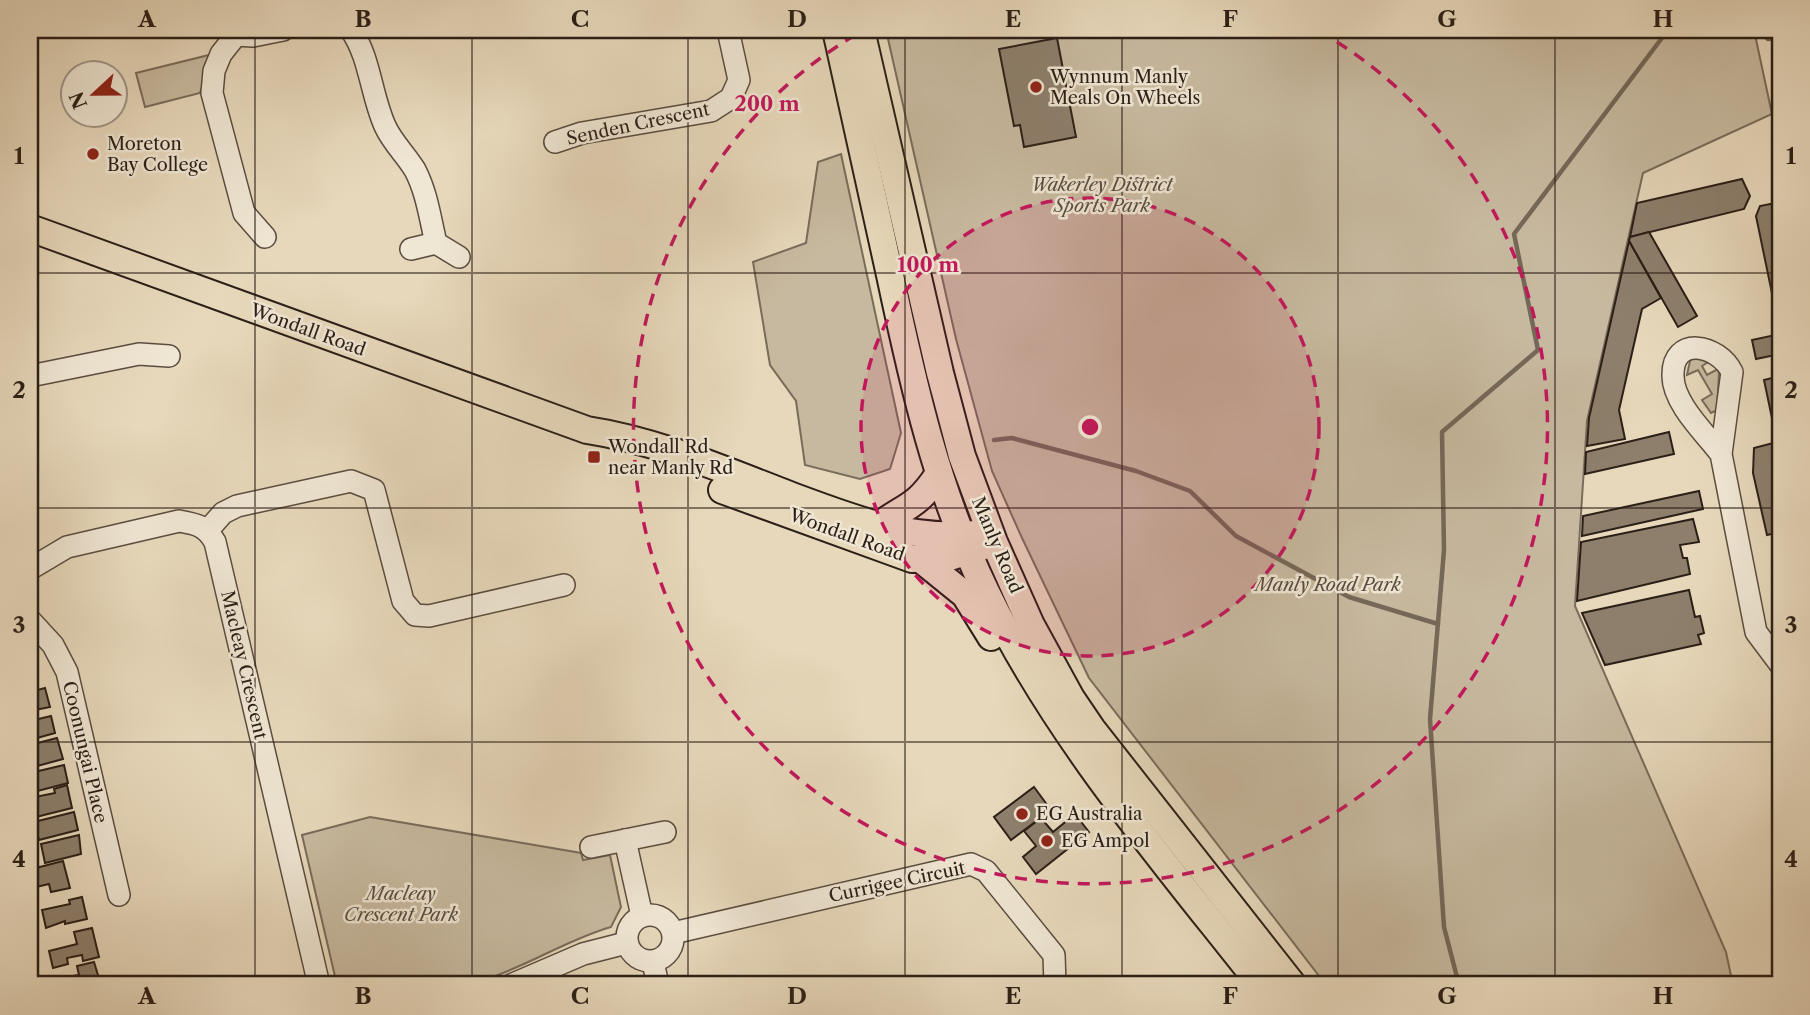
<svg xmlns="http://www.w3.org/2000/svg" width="1810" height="1015" font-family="'Libre Caslon Text',serif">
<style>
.green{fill:#c7b99f;stroke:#796c5b;stroke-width:2}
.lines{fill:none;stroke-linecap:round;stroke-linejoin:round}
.stream{stroke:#756858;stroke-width:4.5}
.building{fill:#8d7f6c;stroke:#2b1f17;stroke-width:2}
.minor-casing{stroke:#5a4d40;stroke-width:24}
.major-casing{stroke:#2b1f17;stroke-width:30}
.minor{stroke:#efe6d3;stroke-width:21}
.major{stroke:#e7d8bb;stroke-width:26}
.grid{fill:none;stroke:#2b1f17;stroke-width:2;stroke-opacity:0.55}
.ring{fill:none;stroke:#c2185b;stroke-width:3.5;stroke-dasharray:12 9}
.poi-dot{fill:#8f2418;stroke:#efe6d3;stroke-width:2.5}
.labels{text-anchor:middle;stroke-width:5;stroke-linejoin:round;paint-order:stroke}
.poi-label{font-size:18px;fill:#2b1f17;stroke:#efe6d3;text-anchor:start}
.street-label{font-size:18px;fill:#2b1f17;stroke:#efe6d3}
.park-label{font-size:18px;font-style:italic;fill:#5a4d40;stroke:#efe6d3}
.centre{fill:#c2185b;stroke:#efe6d3;stroke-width:3.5}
.ring-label{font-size:21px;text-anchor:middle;font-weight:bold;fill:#c2185b;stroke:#efe6d3;stroke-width:5;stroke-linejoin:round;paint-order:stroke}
.neatline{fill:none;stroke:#2b1f17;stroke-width:2.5}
.grid-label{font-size:23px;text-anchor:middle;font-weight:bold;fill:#2b1f17}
</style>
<rect width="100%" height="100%" fill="#e7d8bb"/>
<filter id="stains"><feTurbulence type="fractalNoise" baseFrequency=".00286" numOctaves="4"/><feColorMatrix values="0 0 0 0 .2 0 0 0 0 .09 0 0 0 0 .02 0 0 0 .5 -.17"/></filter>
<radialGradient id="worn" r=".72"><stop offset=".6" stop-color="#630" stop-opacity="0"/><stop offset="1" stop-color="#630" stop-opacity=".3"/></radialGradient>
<g class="green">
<path d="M886,30H1754L1772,114L1643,173L1587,421L1575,606L1726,952L1733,985H1326L1089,678L1022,538L992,471L956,339Z"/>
<path d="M213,54L200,93L145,107L136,73Z"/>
<path d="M841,154L901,433L890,469L860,479L805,465L796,401L770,365L753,262L806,243L818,162Z"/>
<path d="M1695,356L1713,359L1702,366L1707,375L1718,369L1719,373L1717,410L1711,413L1702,400L1712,394L1698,370L1687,375L1690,361Z"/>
<path d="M370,817L581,853L583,860L610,855L621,907L611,927C569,939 533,963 492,977C444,993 387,985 337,985L302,835Z"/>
</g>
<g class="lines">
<g class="stream">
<path d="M1757,30L1768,39L1780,38"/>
<path d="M994,440L1012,438L1136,471L1190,491L1236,536L1349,597L1438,624"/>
<path d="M1459,985L1444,927L1430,719L1444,550L1442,432L1538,350L1514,234L1668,30"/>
</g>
</g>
<g class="building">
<path d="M1057,38L1076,137L1024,147L1020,125L1014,126L999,49Z"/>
<path d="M1742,179L1750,196L1744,209L1630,237L1637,203Z"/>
<path d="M1780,202V332L1756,216L1760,206Z"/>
<path d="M1649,232L1697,316L1678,327L1629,241L1630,237Z"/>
<path d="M1629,241L1661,298L1642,309L1619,410L1625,439L1587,446L1589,418Z"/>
<path d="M1780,334V354L1756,359L1752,340Z"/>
<path d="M1780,376V532L1767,535L1753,473L1754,448L1777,442L1764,380Z"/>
<path d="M1669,432L1674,454L1585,474L1586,452Z"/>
<path d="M1699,491L1703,509L1582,536L1583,516Z"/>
<path d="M1693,519L1699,542L1680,545L1683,558H1687L1690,574L1577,601L1581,542Z"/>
<path d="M1689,590L1695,617L1700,616L1704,633L1698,635L1701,644L1605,665L1582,613Z"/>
<path d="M45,688L50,707L30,711V692Z"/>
<path d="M51,716L55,733L30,740V721Z"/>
<path d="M57,738L63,759L30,768V745Z"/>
<path d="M64,765L68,783L30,793V773Z"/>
<path d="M67,785L72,808L32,818L30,798L55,793L54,789Z"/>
<path d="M1034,787L1051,810L1011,840L994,817Z"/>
<path d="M74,812L78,830L39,840L34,822Z"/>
<path d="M1075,814L1089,832L1036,874L1023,857L1036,846L1024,831L1041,818L1053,832Z"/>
<path d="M79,835L81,854L45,863L41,844Z"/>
<path d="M63,861L70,888L51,892L49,884L36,887L32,869Z"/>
<path d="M82,897L87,919L65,924V921L46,928L42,910L70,904L69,900Z"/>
<path d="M92,928L99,957L83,961L82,955L67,958L68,964L53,968L49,951L77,944L74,932Z"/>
<path d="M94,962L101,985H68L66,977L79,975L77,966Z"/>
</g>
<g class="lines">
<g class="minor-casing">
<g id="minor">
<path d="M231,30L236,35L253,36L283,30"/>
<path d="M351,30C370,57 371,95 385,126C392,142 406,155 415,170C427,193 430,218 436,243L459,257"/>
<path d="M236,35L221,54L214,71L212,93L244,213L265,237"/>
<path d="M555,142L582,133L711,111L731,98L739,80L728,30"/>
<path d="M411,249L436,243"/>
<path d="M30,376L139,354L169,356"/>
<path d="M1721,454C1705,433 1673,403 1673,376C1672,335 1718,344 1732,372L1721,454L1756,632L1780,664"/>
<path d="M208,530L223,513L237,506L351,481L374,490L403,601L415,615L429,616L564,585"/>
<path d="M30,569L67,547L179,521C197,524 206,526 215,542L319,985"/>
<path d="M30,620L53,645L67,672L119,895"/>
<path d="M625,840L642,916"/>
<path d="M591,847L665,832"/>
<circle cx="650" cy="938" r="23"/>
<path d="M673,933L971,864L986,871L1054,955L1055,985"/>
<path d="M653,962L658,985"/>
<path d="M511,985L583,954L626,943"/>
</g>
</g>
<g class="major-casing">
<g id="major">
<path d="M836,30C854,112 872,194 890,275C913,384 937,491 986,592C1056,737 1162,859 1261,985"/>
<path d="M861,30L940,373L962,456L994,542L1031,625L1071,698L1092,729L1293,985"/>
<path d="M30,228L587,430C660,441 731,473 800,499C859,521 913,541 976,534"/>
<path d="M722,490L912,559L947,558L984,546"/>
<path d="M878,526C907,505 917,507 938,475"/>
<path d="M923,561L965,595L991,637"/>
</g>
</g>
<use href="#minor" class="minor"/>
<use href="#major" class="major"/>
</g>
<path class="grid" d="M255,30V985M472,30V985M688,30V985M905,30V985M1122,30V985M1338,30V985M1555,30V985M30,273H1780M30,508H1780M30,742H1780"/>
<circle cx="1090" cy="427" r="229" fill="#c2185b" fill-opacity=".12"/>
<g class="ring">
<circle cx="1090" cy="427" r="229"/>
<path d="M1319 31A457 457 0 1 1 862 31"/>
</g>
<g class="poi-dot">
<circle cx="1036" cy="87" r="7"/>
<circle cx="93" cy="154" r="7"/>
<rect x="587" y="450" width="14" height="14" rx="3.5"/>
<circle cx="1022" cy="814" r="7"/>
<circle cx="1047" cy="841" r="7"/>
</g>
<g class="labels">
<g class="poi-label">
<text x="1050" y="83">Wynnum Manly<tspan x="1050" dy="21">Meals On Wheels</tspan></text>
<text x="107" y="150">Moreton<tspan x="107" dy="21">Bay College</tspan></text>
<text x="608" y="453">Wondall Rd<tspan x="608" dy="21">near Manly Rd</tspan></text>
<text x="1036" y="820">EG Australia</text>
<text x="1061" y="847">EG Ampol</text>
</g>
<g class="street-label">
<text transform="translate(638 124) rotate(-12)" y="6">Senden Crescent</text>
<text transform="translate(308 330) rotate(20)" y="6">Wondall Road</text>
<text transform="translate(847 535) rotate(20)" y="6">Wondall Road</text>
<text transform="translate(997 545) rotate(67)" y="6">Manly Road</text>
<text transform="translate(244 665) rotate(77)" y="6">Macleay Crescent</text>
<text transform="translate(85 752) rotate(77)" y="6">Coonungai Place</text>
<text transform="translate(897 882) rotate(-12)" y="6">Currigee Circuit</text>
</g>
<g class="park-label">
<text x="1102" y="191">Wakerley District<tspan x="1102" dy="21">Sports Park</tspan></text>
<text x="1328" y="591">Manly Road Park</text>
<text x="401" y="900">Macleay<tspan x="401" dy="21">Crescent Park</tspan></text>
</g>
</g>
<circle cx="1090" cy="427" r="10" class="centre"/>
<g class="ring-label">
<text x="767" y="111">200 m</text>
<text x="928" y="272">100 m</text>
</g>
<rect width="1810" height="1015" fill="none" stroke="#e7d8bb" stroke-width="77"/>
<g transform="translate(94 94) rotate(248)"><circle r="33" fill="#efe6d3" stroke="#a19688" stroke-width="2"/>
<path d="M0-5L12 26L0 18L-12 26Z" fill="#8f2418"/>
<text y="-10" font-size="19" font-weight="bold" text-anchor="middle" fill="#2b1f17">N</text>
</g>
<rect x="38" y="38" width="1734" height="938" class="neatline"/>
<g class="grid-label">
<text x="147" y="27">A</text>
<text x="363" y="27">B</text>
<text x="580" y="27">C</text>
<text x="797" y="27">D</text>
<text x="1013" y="27">E</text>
<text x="1230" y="27">F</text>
<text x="1447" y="27">G</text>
<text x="1663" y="27">H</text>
<text x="19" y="164">1</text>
<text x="1791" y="164">1</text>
<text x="19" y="398">2</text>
<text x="1791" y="398">2</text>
<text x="19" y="633">3</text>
<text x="1791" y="633">3</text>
<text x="19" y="867">4</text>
<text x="1791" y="867">4</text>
<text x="147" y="1004">A</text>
<text x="363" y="1004">B</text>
<text x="580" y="1004">C</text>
<text x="797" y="1004">D</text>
<text x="1013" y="1004">E</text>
<text x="1230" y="1004">F</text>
<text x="1447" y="1004">G</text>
<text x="1663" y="1004">H</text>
</g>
<rect width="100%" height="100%" filter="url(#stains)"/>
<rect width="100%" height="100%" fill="url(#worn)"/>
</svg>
